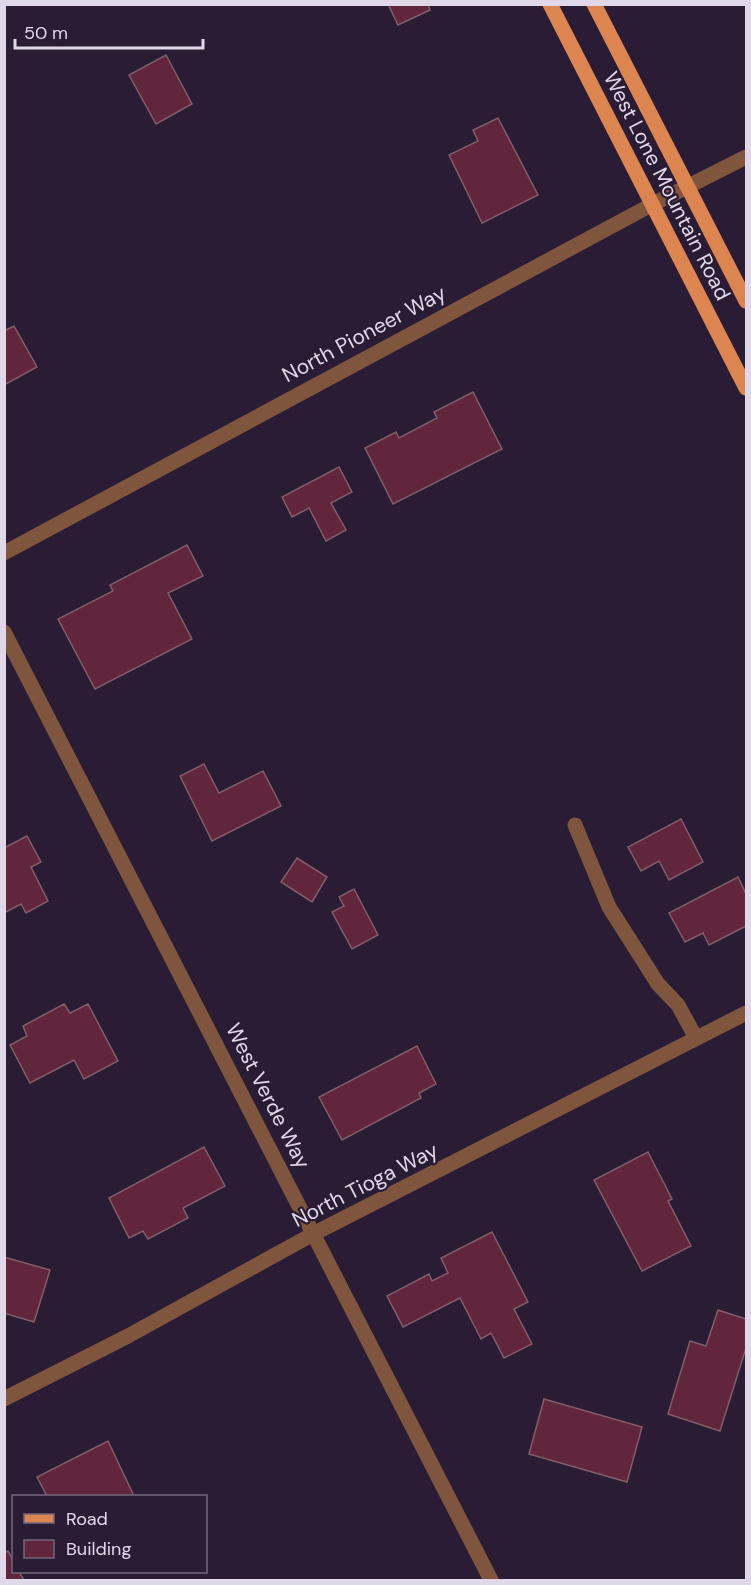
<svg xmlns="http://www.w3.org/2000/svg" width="751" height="1585" font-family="'DM Sans',sans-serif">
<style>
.building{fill:#62263c;stroke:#815e68;stroke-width:1.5}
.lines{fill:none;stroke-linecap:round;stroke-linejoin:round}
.minor{stroke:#80553d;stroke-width:15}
.major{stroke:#dd8551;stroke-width:15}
.labels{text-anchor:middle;stroke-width:4.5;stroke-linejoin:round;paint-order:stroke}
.street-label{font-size:21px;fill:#e0d8e8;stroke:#291c34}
</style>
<rect width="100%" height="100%" fill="#291c34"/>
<g class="building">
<path d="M388,4H428L430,10L398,25Z"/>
<path d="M166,55L192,104L156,124L129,75Z"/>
<path d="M498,118L538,195L482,223L449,155L478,141L473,130Z"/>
<path d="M14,326L37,367L4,385V331Z"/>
<path d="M473,392L502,449L393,504L365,448L396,432L399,438L437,418L434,412Z"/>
<path d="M339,467L352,492L331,503L346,530L326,541L309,508L292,517L282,497Z"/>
<path d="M187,545L203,576L168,593L192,639L95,689L58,619L113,591L110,585Z"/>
<path d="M204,764L219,793L263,771L281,806L212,841L180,776Z"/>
<path d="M681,819L703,862L669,880L659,861L641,871L628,847Z"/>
<path d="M27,836L41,862L31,867L48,901L26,913L21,904L4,913V848Z"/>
<path d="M297,858L327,877L312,902L281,882Z"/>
<path d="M738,877L746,894V926L709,945L703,933L685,942L669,913Z"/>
<path d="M354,889L378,935L352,949L332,912L344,906L339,897Z"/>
<path d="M64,1004L70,1013L88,1004L118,1061L84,1079L74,1060L30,1083L10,1045L27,1036L23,1026Z"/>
<path d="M417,1046L436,1084L419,1093L421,1098L342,1140L319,1097Z"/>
<path d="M204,1147L225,1186L183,1208L188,1218L148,1239L143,1231L129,1238L109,1198Z"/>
<path d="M648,1152L672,1199L668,1201L691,1246L642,1271L594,1180Z"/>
<path d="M492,1232L528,1302L514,1309L532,1344L504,1358L491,1333L481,1339L460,1298L403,1327L387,1296L429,1274L432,1281L448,1273L441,1258Z"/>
<path d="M4,1257L50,1270L34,1322L4,1313Z"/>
<path d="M718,1310L746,1319V1348L720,1431L668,1414L690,1341L706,1346Z"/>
<path d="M544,1399L642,1427L627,1482L529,1454Z"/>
<path d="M108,1441L134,1496H47L37,1477Z"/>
<path d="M8,1551L14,1562V1572H19L24,1580H4V1553Z"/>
</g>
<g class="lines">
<g class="minor">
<path d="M4,553L653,204L746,157"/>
<path d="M4,632L491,1580"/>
<path d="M575,825L609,907L658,984L678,1005L696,1038"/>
<path d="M4,1399L128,1336L315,1233L746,1013"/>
</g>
<g class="major">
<path d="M550,4L746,388"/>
<path d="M594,4L746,301"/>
</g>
</g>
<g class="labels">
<g class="street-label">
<text transform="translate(667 186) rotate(63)" y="7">West Lone Mountain Road</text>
<text transform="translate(364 334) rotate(-28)" y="7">North Pioneer Way</text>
<text transform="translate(268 1096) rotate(63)" y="7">West Verde Way</text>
<text transform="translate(365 1185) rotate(-27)" y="7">North Tioga Way</text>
</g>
</g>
<rect width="751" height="1585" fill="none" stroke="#e0d8e8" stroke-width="12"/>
<rect x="12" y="1495" width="195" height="78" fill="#291c34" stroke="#72677c" stroke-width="1.5"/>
<rect x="24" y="1514" width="30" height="9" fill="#dd8551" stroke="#72677c" stroke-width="1.5"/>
<text x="66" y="1525" font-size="18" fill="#e0d8e8">Road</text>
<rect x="24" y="1540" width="30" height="18" fill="#62263c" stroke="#72677c" stroke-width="1.5"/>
<text x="66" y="1555" font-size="18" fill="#e0d8e8">Building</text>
<path d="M15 39v9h188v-9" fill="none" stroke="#e0d8e8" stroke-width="3"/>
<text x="24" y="39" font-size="18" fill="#e0d8e8" stroke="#291c34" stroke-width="4.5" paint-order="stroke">50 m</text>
</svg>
